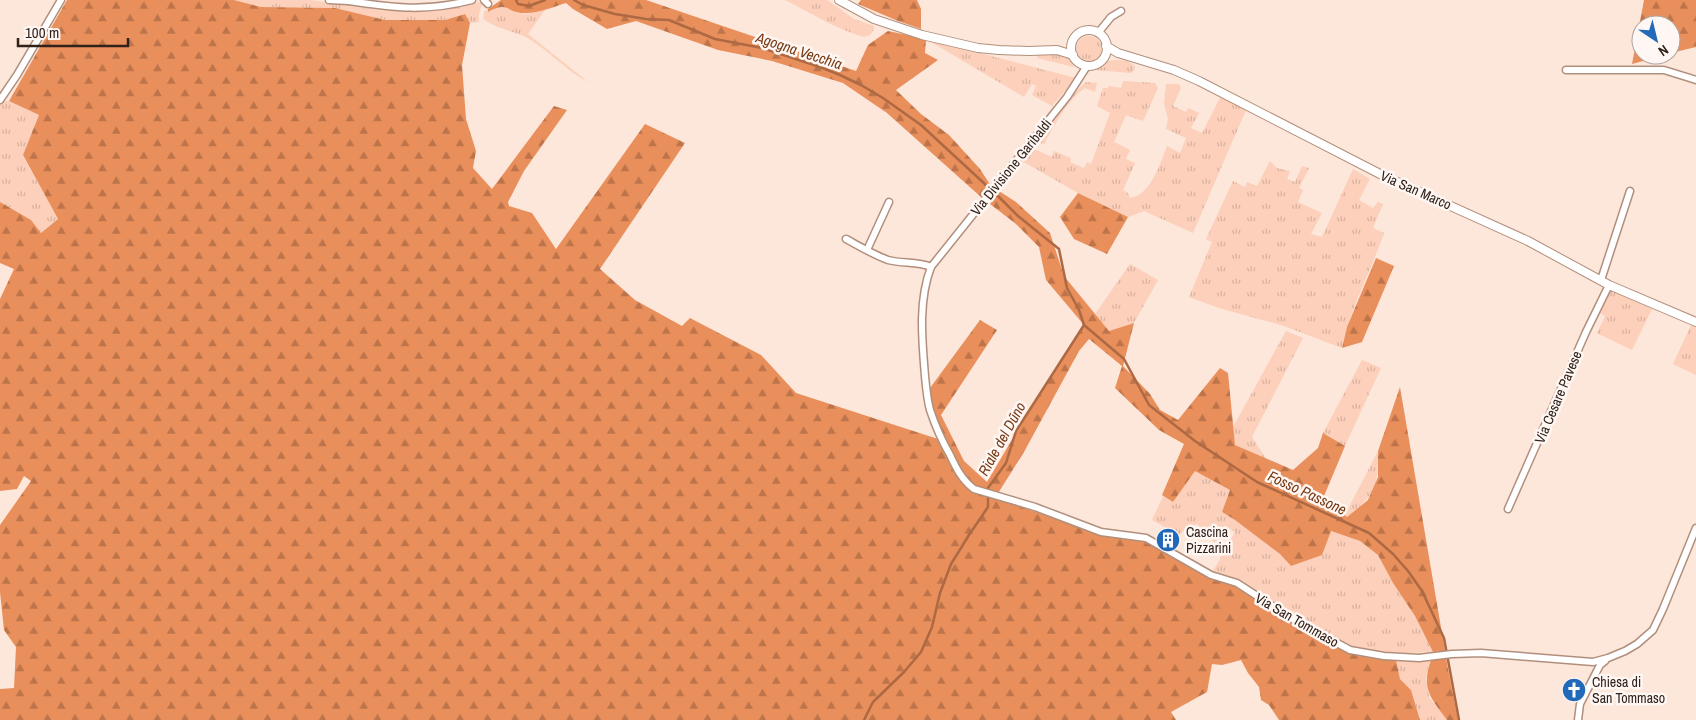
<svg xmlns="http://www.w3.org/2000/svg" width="1696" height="720" font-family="'Archivo Narrow',sans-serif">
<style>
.grass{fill:url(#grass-tufts)}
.forest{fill:url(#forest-firs)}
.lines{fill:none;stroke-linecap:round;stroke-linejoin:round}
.stream{stroke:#ad6943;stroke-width:2.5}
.minor-casing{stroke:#b18f7c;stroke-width:9}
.tertiary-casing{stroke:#b18f7c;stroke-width:10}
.minor{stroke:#fff;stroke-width:6}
.tertiary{stroke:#fff;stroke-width:8}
.labels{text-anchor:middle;stroke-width:5;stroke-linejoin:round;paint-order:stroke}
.street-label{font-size:14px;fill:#30221b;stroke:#fff7f3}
.poi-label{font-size:14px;fill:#30221b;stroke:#fff7f3;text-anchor:start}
.water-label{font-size:15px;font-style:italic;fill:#763b16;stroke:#fff7f3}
</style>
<defs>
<pattern id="grass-tufts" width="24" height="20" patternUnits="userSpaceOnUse" patternTransform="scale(1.25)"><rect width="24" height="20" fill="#fcd0ba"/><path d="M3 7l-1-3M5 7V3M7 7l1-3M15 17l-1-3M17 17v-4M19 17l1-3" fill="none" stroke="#d8b29f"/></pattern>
<pattern id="forest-firs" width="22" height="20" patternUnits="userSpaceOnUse" patternTransform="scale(1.25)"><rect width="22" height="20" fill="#e98f5b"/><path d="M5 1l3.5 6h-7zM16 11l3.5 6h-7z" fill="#bd744a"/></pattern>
</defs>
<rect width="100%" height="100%" fill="#fde6da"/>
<g class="grass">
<path d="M234,0H311L378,10L413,12L463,7L478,2L482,4L479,13V22L470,23L465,14L445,20H385L335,8L261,7Z"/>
<path d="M785,0H827L854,19L874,26V29L870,35L864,37C836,29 811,13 785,0Z"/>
<path d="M499,6C506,6 509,10 515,12C525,16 536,12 545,10L528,34L588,82C567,71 551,53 531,40C518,31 498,30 485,20L483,18L484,12L488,9L489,12Z"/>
<circle cx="1089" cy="49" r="13"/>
<path d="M926,39L1076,78L1052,106L1032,95L1036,86L1032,84L1024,97Z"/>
<path d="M1060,53C1068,56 1071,59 1074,67L1037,58L1038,54Z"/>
<path d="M1116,60L1127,61L1135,66L1134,70L1131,73L1095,70L1107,61Z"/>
<path d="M1123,81L1155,83L1158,88L1143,121L1126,115L1114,142L1130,150L1126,159L1135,163L1123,190L1128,193L1129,198C1151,196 1160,163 1167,146L1180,153L1186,138L1166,129L1168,119L1164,104L1166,84H1179L1181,88L1173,106L1186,112L1188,108L1199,113L1191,128L1202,133L1221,96L1246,110L1193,233L1144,211L1128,217L1078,193L1022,161L1032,148L1052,157L1054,151L1071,158L1070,162L1084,168L1087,162L1091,164L1110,113L1097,106L1103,88H1107L1109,86L1121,88Z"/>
<path d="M1086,82L1097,83L1095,92L1085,88C1066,101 1055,125 1044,144L1037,142L1078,89Z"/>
<path d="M0,101H9L39,115L23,156L58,219L41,233L31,220L0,202Z"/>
<path d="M1270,161L1277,168L1290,171L1287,179L1295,182L1302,166L1309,168L1299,188L1303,190L1298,202L1322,213L1311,234L1322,237L1353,169L1370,179L1359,200L1373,208L1378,202L1383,204L1373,228L1384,233C1371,271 1350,308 1342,348L1284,326L1219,308L1189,297L1212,242L1206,239L1233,181L1245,187L1247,182L1257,186Z"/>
<path d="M1130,264L1158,280L1134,323L1109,331L1095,314Z"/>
<path d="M1609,288L1652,309L1632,350L1597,333L1605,316L1598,312Z"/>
<path d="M1691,325L1696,327V375L1673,364Z"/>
<path d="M1286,331L1303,338L1252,437L1267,460L1235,445L1233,427Z"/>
<path d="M1362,360L1381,368L1345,446L1323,433Z"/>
<path d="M1378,451C1378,488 1376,494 1347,517L1338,509H1348Z"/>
<path d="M1195,470L1230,490L1222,512L1235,520L1280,554L1291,566L1331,531L1360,541L1378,555L1393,583L1415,616L1433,652L1386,654L1351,648L1212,573L1235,532L1225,526L1215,543L1197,524L1187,528L1179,535L1152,520L1163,496L1173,502Z"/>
<path d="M1431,653L1426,679L1429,697L1447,720H1420L1411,690L1400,679L1395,655Z"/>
</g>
<g class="forest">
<path d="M67,0H234L261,7L335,8L385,20H445L465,14L470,23L462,65L466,119L476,151L473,168L492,189L554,106L567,110L524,171L508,202L509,206L532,213L556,249L645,124L685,143L600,269L635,300L682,326L690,318L761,355L796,393L938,439L927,411L924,390L930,388L980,320L997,330L941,415L964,461L987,482L1036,399L1084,325L1046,280L1039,247L1016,224L981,197L887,113L843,83L772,61L718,50L636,21L607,29L573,9L566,3C553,7 539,13 526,13C505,14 511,0 488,12V9L501,0H646L856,71L868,45L888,31L926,39L925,53L938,60L896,90L921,114L949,135L980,169L991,186L1016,202L1050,233L1064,276L1109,331L1134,323L1123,366L1150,394L1160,410L1178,420L1220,368L1228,373L1235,445L1293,470L1318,448L1323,433L1345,446L1324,496L1347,517L1368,500L1378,477V451L1400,387L1445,651L1433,652L1415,616L1393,583L1378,555L1360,541L1331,531L1322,555L1291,566L1280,554L1235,520L1222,512L1230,490L1195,471L1173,502L1162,495L1184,444L1159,430L1115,388L1122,366L1089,339L1079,351L1024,452L995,498L1103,535L1145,539L1236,584L1351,649L1395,655L1400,679L1411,690L1420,720H1279L1269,705L1261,700L1259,687L1248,673L1241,660L1222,665L1212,664L1207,692L1171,712L1176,720H0V689L14,688L16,647L4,630L0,592V525L31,481L24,476L17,489L0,491V299L14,269L0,263V202L31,220L41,233L58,219L23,155L39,115L9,101Z"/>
<path d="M861,0H917L921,9V29L898,21L858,4Z"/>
<path d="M1644,0H1696V47L1671,53V25H1641V55H1665L1632,64Z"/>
<path d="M1078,193L1128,217L1107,254L1074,239L1060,217Z"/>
<path d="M1376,258L1394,266L1362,342L1342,348L1347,327Z"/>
<path d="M1445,653L1458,720H1447C1427,694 1421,686 1433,654Z"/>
</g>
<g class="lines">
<g class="stream">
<path d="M516,0L518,4L529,6L545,0"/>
<path d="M574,0L583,5L615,14L646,19L669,20L715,39L762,48L820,67L840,75L861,85L883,98L921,125L987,186"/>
<path d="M997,195L1018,216L1059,249L1067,288L1079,310L1084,325L1124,359L1149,405L1195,441L1257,482L1369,533L1393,554L1408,571L1422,591L1444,638L1459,720"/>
<path d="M864,720L873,702L904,672L921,652L932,627L940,593L951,564L969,535L988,507V488L1006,463L1016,431L1084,325"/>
</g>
<g class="minor-casing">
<g id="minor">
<path d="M329,0L349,1"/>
<path d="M349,0V1C394,8 426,12 472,0"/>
<path d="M484,0L488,4"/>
<path d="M1098,33L1111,17L1121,11"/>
<path d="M1087,66L1067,97L931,267C918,301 922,340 925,376C926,387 927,399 930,410C935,425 942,441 950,455C956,468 962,480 974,489L1035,507L1101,532L1146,538L1211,575L1237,583L1291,618L1350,650L1384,656L1419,658L1452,654L1481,653L1593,662L1608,658L1625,651L1637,644L1653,630L1663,609L1696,528"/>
<path d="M1566,70H1664L1696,80"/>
<path d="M0,100L17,75L61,0"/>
<path d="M846,239C859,246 874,255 888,260C903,264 917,261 931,267"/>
<path d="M867,250L889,202"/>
<path d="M1601,280L1630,191"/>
<path d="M1508,509L1586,332L1609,285"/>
<path d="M1578,720L1580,704L1600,665L1605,661"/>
</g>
</g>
<g class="tertiary-casing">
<g id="tertiary">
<path d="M839,0L874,19L922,35L978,48L999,50L1029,51L1057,50L1073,55"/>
<circle cx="1089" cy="48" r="18"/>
<path d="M1106,46L1118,53L1174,70L1199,81L1382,175L1528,241L1609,285L1696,322"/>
</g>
</g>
<use href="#minor" class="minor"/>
<use href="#tertiary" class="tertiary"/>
</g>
<defs>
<g id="building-disc" transform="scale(1.25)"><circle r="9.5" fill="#216aba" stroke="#fff7f3"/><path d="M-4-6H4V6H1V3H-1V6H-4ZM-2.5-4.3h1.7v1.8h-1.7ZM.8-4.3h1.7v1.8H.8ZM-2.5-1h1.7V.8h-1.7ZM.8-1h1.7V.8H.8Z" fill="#fff"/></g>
<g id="church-disc" transform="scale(1.25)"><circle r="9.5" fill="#216aba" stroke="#fff7f3"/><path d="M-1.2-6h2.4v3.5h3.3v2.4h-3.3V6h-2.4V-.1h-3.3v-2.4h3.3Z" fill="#fff"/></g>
</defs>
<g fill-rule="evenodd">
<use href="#building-disc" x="1168" y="540"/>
<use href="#church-disc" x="1574" y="690"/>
</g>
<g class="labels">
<g class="street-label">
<text transform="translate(1011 167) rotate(-51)" y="5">Via Divisione Garibaldi</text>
<text transform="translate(1416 190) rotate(24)" y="5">Via San Marco</text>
<text transform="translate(1558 397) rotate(-67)" y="5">Via Cesare Pavese</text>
<text transform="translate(1297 620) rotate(30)" y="5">Via San Tommaso</text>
</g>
<g class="poi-label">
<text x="1186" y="537">Cascina<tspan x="1186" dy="16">Pizzarini</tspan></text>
<text x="1592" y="687">Chiesa di<tspan x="1592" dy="16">San Tommaso</tspan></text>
</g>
<g class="water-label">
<text transform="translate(799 51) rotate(18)" y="5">Agogna Vecchia</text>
<text transform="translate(1002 439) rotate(-61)" y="5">Riale del Dűno</text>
<text transform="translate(1307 493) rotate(25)" y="5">Fosso Passone</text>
</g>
</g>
<g transform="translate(1656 40) rotate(145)"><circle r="24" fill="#fff7f3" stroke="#aca29d"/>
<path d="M0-4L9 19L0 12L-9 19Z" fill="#216aba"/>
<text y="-8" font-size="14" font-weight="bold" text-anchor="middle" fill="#30221b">N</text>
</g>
<path d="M18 38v8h110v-8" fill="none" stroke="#30221b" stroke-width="2.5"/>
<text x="25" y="38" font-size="15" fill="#30221b" stroke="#fff7f3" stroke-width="4" paint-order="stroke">100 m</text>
</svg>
